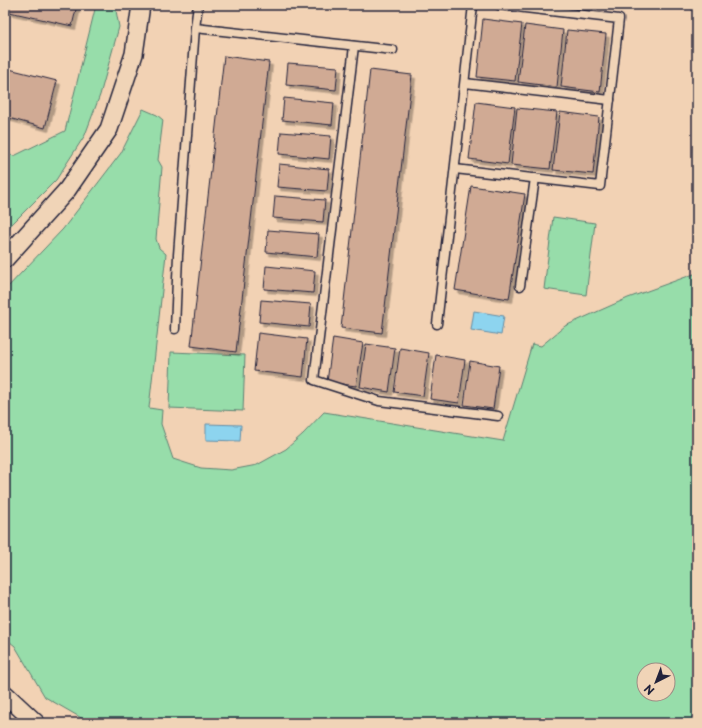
<svg xmlns="http://www.w3.org/2000/svg" width="702" height="728" font-family="'Playpen Sans',sans-serif">
<style>
.green{fill:#97ddaa;stroke:#5c8072;fill-rule:evenodd}
.water{fill:#8dd4ef;stroke:#628da7}
.building{fill:#d0aa94;stroke:#22223b;filter:url(#shadow)}
.lines{fill:none;stroke-linecap:round;stroke-linejoin:round}
.service-casing{stroke:#22223b;stroke-width:11}
.minor-casing{stroke:#22223b;stroke-width:20}
.service{stroke:#f0d4b7;stroke-width:8}
.minor{stroke:#f0d4b7;stroke-width:17}
</style>
<defs>
<filter id="shadow"><feDropShadow dx="3.5" dy="3.5" stdDeviation="0" flood-color="#0004"/></filter>
</defs>
<rect width="100%" height="100%" fill="#f2d2b4"/>
<filter id="ink" filterUnits="userSpaceOnUse"><feTurbulence type="fractalNoise" baseFrequency=".025" numOctaves="2"/><feDisplacementMap in="SourceGraphic" scale="8" xChannelSelector="R" yChannelSelector="G"/><feConvolveMatrix kernelMatrix="1 2 1 2 8 2 1 2 1" color-interpolation-filters="sRGB"/></filter>
<g filter="url(#ink)">
<g class="green">
<path d="M96,5H115L119,27L100,95L85,135L56,180L5,231V153L14,156L65,131Z"/>
<path d="M143,109L157,115L163,120L158,160L162,167L156,239L159,248L166,254L149,408L162,410L161,424L173,459L201,468L231,470L257,465L286,449L303,434L324,412L503,441L532,344L541,346L565,326L628,298L694,274L697,275V723H90L45,697L15,646L5,638V290L63,229L121,153ZM644,670H668V694H644Z"/>
<path d="M553,217L595,223L586,295L544,289Z"/>
<path d="M171,352L245,355L243,411L169,408Z"/>
</g>
<g class="water">
<path d="M474,311L504,316L501,335L471,330Z"/>
<path d="M206,424L241,425L240,441L206,440Z"/>
</g>
<g class="building">
<path d="M5,5H77L72,26L5,11Z"/>
<path d="M483,19L522,24L515,81L477,77Z"/>
<path d="M525,25L563,30L557,87L518,82Z"/>
<path d="M567,30L606,34L600,92L561,87Z"/>
<path d="M224,56L269,62L236,352L191,346Z"/>
<path d="M288,63L338,67L336,90L286,85Z"/>
<path d="M5,68L57,81L45,128L5,117Z"/>
<path d="M370,70L412,75L382,333L341,328Z"/>
<path d="M284,98L334,103L332,125L282,120Z"/>
<path d="M476,102L515,107L508,164L469,159Z"/>
<path d="M517,108L557,112L550,169L511,165Z"/>
<path d="M560,112L599,117L593,174L553,170Z"/>
<path d="M281,132L331,136L329,159L279,154Z"/>
<path d="M279,164L329,169L327,191L277,187Z"/>
<path d="M471,186L525,194L509,299L455,290Z"/>
<path d="M275,196L325,200L323,222L273,218Z"/>
<path d="M268,230L319,234L317,257L266,252Z"/>
<path d="M266,266L315,271L313,293L264,289Z"/>
<path d="M261,300L311,304L309,327L259,322Z"/>
<path d="M258,333L307,339L303,377L254,371Z"/>
<path d="M333,338L363,343L356,386L327,382Z"/>
<path d="M366,344L395,348L389,392L360,387Z"/>
<path d="M400,348L429,353L423,396L394,392Z"/>
<path d="M436,355L465,360L459,403L430,399Z"/>
<path d="M470,361L499,366L493,409L464,405Z"/>
</g>
<g class="lines">
<g class="service-casing">
<g id="service">
<path d="M195,28L393,50"/>
<path d="M354,46L314,380L379,401L498,416"/>
<path d="M465,83L610,100"/>
<path d="M455,169L600,186L619,19L499,5"/>
<path d="M520,286L535,178"/>
<path d="M437,324L473,5"/>
<path d="M175,329L178,255L195,28L198,5"/>
</g>
</g>
<g class="minor-casing">
<g id="minor">
<path d="M5,259L67,190L109,129L134,54L141,5"/>
<path d="M5,694L36,723"/>
</g>
</g>
<use href="#service" class="service"/>
<use href="#minor" class="minor"/>
</g>
</g>
<rect width="702" height="728" fill="none" stroke="#f0d4b7" stroke-width="20"/>
<rect x="10" y="10" width="682" height="708" fill="none" stroke="#22223b" stroke-width="1.5" filter="url(#ink)"/>
<g transform="translate(656 682) rotate(222)"><circle r="19" fill="#f0d4b7" stroke="#9e8d85"/>
<path d="M0-3L7 15L0 10L-7 15Z" fill="#22223b"/>
<text y="-6" font-size="11" font-weight="bold" text-anchor="middle" fill="#22223b">N</text>
</g>
</svg>
